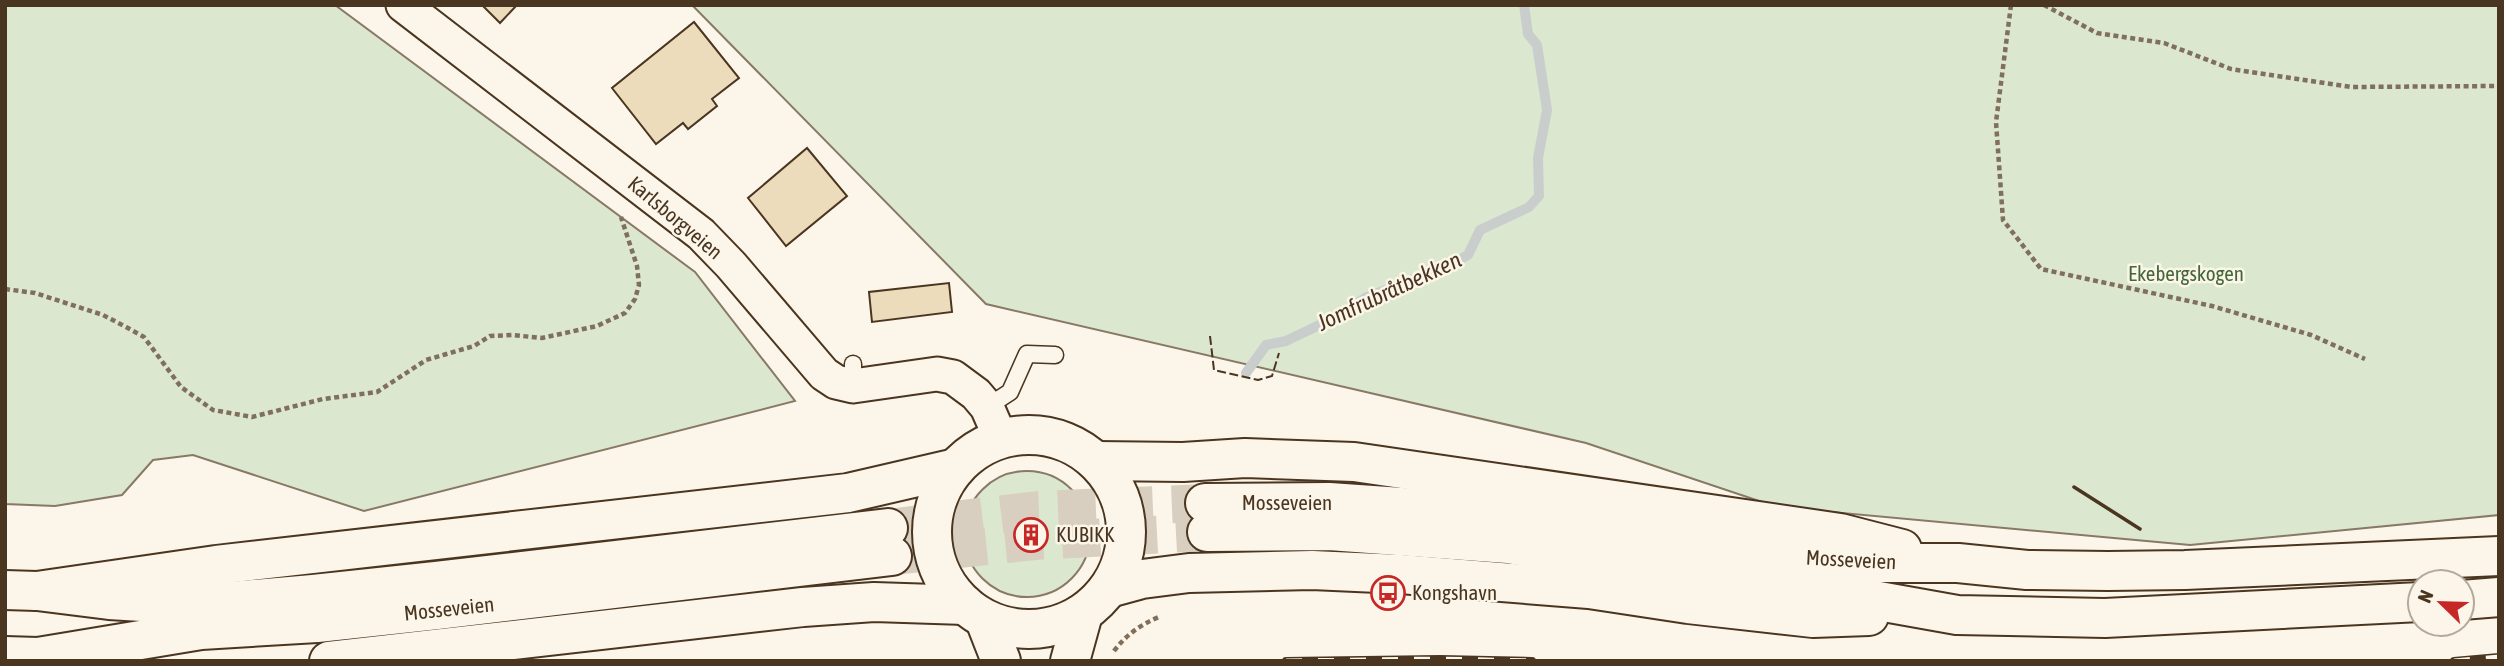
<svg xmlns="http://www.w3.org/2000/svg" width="2504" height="666" font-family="'Asap Condensed',sans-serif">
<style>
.green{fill:#dce7d0;stroke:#887966;stroke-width:2}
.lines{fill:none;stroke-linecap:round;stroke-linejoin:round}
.stream{stroke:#c9cecd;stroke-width:10}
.building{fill:#ecdcbc;stroke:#4a3520;stroke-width:2}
.highway-tunnel{stroke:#d8cfc1;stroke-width:38;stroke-dasharray:38 19;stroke-linecap:butt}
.lane-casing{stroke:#4a3520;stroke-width:19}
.street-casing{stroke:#4a3520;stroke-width:37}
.highway-casing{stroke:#4a3520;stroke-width:42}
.path{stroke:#7f6f5c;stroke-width:4.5;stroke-dasharray:5 3.5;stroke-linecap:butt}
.lane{stroke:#fbf6e9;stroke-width:16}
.street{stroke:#fbf6e9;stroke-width:33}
.highway{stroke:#fbf6e9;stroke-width:38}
.rail-casing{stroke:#4a3520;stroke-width:8}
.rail{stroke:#fbf6e9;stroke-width:5;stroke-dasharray:16;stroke-linecap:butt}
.fence{stroke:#4a3520;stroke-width:2;stroke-dasharray:9 3.5;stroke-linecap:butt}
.wall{stroke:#4a3520;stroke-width:3.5}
.labels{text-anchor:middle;stroke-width:5;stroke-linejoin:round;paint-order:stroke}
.street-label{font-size:21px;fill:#4a3520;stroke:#fbf6e9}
.park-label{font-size:21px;fill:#436837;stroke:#fbf6e9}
.poi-label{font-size:21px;fill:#4a3520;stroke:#fbf6e9;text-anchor:start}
.water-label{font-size:23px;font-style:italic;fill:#4a3520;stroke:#fbf6e9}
</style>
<rect width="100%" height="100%" fill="#fbf6e9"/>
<g class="green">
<path d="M5,5H335L695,272L795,401L364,511L193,455L153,460L122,495L55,506L5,504Z"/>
<path d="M692,5H2499V515L2190,545L1777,507L1586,443L986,304Z"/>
<circle cx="1027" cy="534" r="63"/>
</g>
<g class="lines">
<path class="stream" d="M1246,373L1266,345L1286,341L1334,318L1365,298L1452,264L1468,255L1480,230L1529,207L1539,196L1538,158L1547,110L1537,45L1528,34L1524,5"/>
</g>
<g class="building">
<path d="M482,5H517L500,23Z"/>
<path d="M694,22L739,78L712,99L717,106L688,129L683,123L656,144L612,88Z"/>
<path d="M807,148L847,196L786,246L748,198Z"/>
<path d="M949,283L952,312L872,322L869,292Z"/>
<path d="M1022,517L1033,523L1028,530L1040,537L1031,551L1020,545L1026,534L1016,528Z"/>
</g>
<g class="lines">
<g class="highway-tunnel">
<path d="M888,528L1038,510L1205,503"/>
<path d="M892,556L1035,541L1207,532"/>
</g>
<g class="lane-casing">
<g id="lane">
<path d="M853,386V364"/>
<path d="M987,407L1010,392L1027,354L1055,355"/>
</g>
</g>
<g class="street-casing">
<path id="street" d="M403,5L701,234L731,265L824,374L836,382L853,386L937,374L953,377L976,394L987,407L1001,439"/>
</g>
<g class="highway-casing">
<g id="highway">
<circle cx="1029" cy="532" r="97"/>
<path d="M1097,461L1183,462L1245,458L1354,462L1840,533L1902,549"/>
<path d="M1205,503L1329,502L1445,510L1839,563H1958L2027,570L2108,571L2185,570L2499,556"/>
<path d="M1207,532L1329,531L1508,544L1692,574L1817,590L1957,615L2105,618L2420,602"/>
<path d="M1109,588L1142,579L1189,573L1312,570L1400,574L1589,589L1688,604L1813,618L1869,616"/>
<path d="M5,590L37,591L109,600L159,603L218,602L313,594L436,581L888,528"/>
<path d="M37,591L216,565L848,493L956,468"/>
<path d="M2462,600L2499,597"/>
<path d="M985,620L1001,661"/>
<path d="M5,656L38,657L201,630L317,623L437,610L892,556"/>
<path d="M329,661L803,607L874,602L965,605"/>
<path d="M1070,661L1083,614"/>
</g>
</g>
<g class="path">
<path d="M2011,5L1996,122L2003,220L2041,269L2212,306L2311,335L2365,359"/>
<path d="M2044,5L2097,33L2164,43L2231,69L2351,87L2499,86"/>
<path d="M5,289L35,293L103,315L126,327L144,337L181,387L213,410L252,417L323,399L377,392L426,360L474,346L490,336L512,335L542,338L597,326L625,313L635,299L639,285L637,266L621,217"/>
<path d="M1114,651C1126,635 1140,625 1159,617"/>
</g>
<use href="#lane" class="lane"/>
<use href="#street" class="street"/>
<use href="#highway" class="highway"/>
<g class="rail-casing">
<g id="rail">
<path d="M1286,661L1440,659L1532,661"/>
<path d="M2454,661L2499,657"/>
</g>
</g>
<use href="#rail" class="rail"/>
<path class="fence" d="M1210,336L1214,370L1258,380L1272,376L1279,353"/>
<path class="wall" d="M2074,487L2140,529"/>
</g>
<defs>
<g id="building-ring" transform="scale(1.75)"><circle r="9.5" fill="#fbf6e9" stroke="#c62828" stroke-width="1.5"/><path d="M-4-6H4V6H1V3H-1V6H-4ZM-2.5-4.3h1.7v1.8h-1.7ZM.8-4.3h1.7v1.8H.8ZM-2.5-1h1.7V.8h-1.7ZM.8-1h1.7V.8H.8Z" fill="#c62828"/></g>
<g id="bus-ring" transform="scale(1.75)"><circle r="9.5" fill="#fbf6e9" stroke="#c62828" stroke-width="1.5"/><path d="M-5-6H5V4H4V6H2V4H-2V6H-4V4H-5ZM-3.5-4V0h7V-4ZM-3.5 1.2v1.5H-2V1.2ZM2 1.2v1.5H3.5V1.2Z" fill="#c62828"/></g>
</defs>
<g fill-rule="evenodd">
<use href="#building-ring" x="1031" y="535"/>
<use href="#bus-ring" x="1388" y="593"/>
</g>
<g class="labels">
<g class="street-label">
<text transform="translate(675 218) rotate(40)" y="7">Karlsborgveien</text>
<text x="1287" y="510">Mosseveien</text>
<text transform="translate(1851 560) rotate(3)" y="7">Mosseveien</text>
<text transform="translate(449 609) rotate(-6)" y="7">Mosseveien</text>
</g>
<g class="park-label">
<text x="2186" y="281">Ekebergskogen</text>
</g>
<g class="poi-label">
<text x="1056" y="542">KUBIKK</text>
<text x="1412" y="600">Kongshavn</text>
</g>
<g class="water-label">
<text transform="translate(1389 291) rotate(-25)" y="8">Jomfrubråtbekken</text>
</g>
</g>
<rect width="2504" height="666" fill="none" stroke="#4a3520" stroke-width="14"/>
<g transform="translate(2441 603) rotate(293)"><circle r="33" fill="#fbf6e9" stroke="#b4a999" stroke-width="2"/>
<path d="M0-5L12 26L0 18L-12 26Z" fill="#c62828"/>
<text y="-10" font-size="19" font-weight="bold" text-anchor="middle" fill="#4a3520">N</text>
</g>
</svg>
